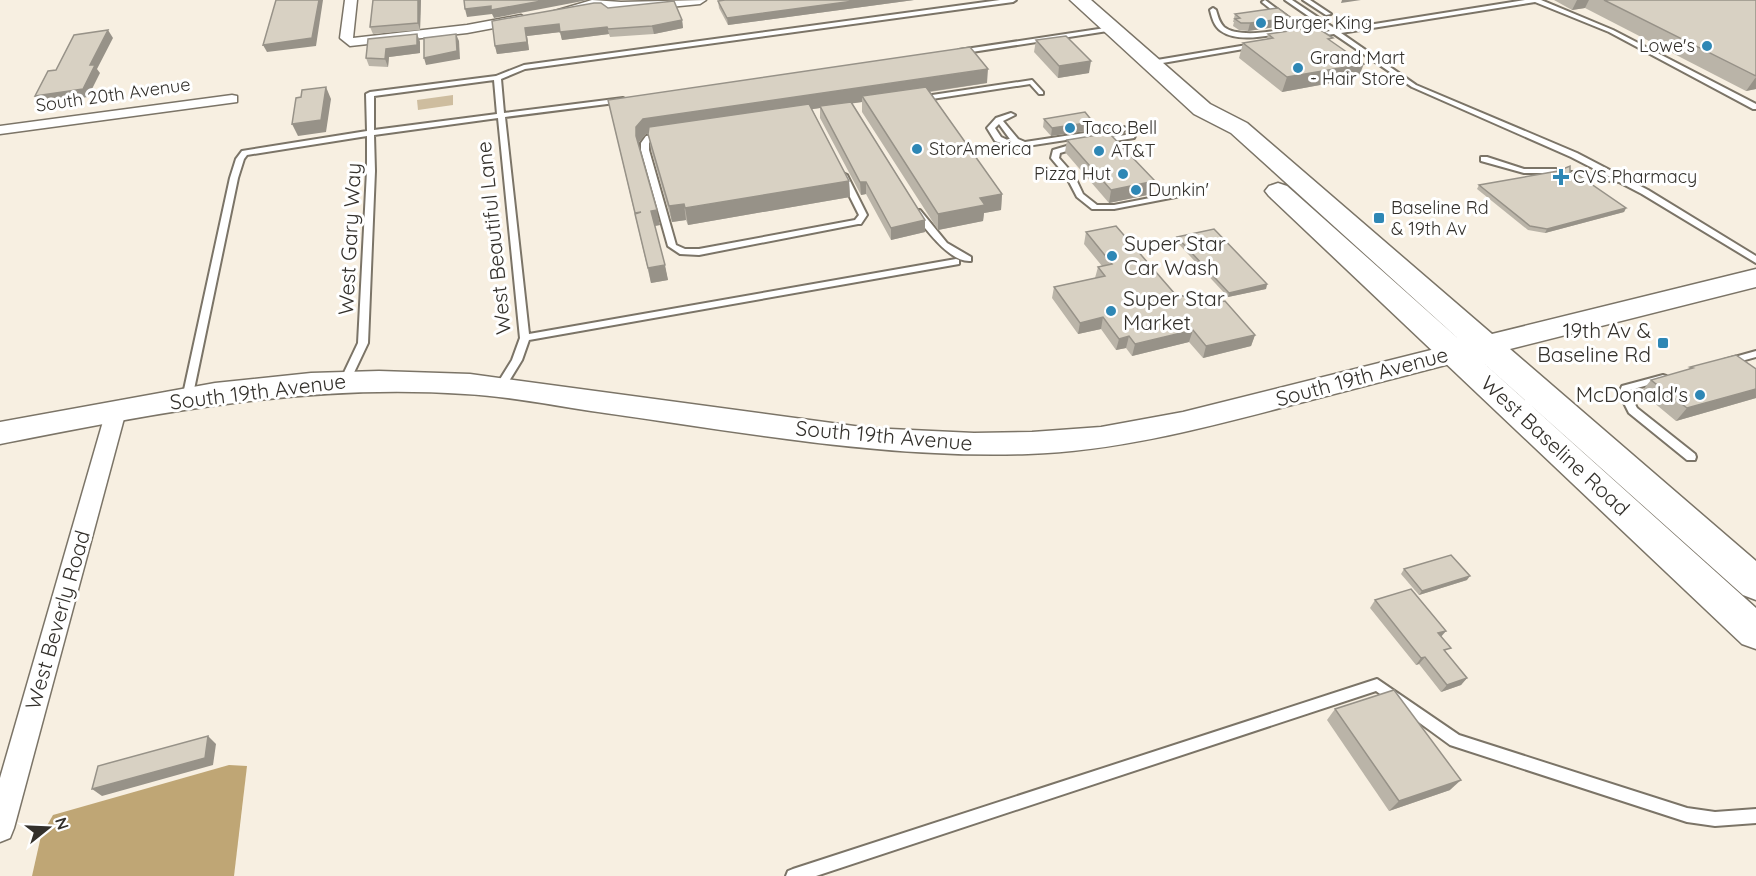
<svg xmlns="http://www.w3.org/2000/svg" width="1756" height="876" font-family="Quicksand,sans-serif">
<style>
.green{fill:#cebd9f}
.water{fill:#bfa675}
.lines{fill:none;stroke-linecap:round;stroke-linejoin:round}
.lane-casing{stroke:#7b7467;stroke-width:4}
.street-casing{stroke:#7b7467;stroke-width:3}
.secondary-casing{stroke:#7b7467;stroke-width:3}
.primary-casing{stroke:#7b7467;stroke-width:3}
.lane{fill:#fff;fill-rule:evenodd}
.street{fill:#fff;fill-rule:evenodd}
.secondary{fill:#fff;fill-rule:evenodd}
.primary{fill:#fff;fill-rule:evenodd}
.wall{fill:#bab4a8}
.shaded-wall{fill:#979288}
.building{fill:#d8d1c3;stroke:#979288;stroke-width:1.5}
.poi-dot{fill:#2e87b5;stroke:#fff;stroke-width:2}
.labels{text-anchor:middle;stroke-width:6;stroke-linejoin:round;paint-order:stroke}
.far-poi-label{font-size:18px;fill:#33302b;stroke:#fff;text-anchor:start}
.far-street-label{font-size:18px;fill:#33302b;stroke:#fff}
.street-label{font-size:21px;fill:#33302b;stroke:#fff}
.poi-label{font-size:21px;fill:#33302b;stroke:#fff;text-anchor:start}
</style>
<rect width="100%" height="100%" fill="#f7efe1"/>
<path class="green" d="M453,95V105L418,110L417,100Z"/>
<path class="water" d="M229,765L247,766L234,876H32L41,836L53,815Z"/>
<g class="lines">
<g class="lane-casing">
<g id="lane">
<path d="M1000,0H1016L1013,2L525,69L501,79L504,113L623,98L627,100L623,102L505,117L529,334L956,259L959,260V264L529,340L522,360L503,391L499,392L494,389L512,360L520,338L498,118L374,135L375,171L368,343L350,381L345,384L340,381L358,343L367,171V136L247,155L244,159L238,178L192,399L187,403L182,399L230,178L236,159L242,151L367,131L366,94L370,92L496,76L524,65ZM494,80L497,114L374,130V96Z"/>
<path d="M1265,0L1299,25V27L1294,31C1274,34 1239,44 1221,31C1214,26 1212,18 1210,10L1213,8L1216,10C1218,16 1219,22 1224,27C1237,38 1278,32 1293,26L1263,3L1262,2Z"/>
<path d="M1285,0H1292L1337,30L1525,0H1541L1613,30L1756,104V109H1753L1609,32L1535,2L1341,33L1416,85L1577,153L1648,190L1756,256V263L1642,194L1619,182L1569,176V172H1572L1610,177L1571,157L1412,87L1334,34L1311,37V35L1330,31Z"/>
<path d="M1303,0H1310L1331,14L1326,15Z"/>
<path d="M1112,27L1115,29L1114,30L959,54L956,52L959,50Z"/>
<path d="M1253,44L1256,46L1255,47L1151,65L1148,63L1151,61Z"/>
<path d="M1032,80L1043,92V94H1039L1030,84L919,101L915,99L919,97Z"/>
<path d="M1011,113L1015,115L1003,121L1018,139L1025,142L1124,127L1128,129L1124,131L1015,148L995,141L987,128L996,118ZM999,124L1012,142L1001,137L995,128Z"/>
<path d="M664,134L668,136L667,138L651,140L649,143V150L676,245L685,249H699L855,220L859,215L839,175L843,173L847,175L867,215L861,224H858L699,255L680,254L668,246L641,150V143L646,136Z"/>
<path d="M1131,134L1135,136L1134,138L1102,143L1098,141L1102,139Z"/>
<path d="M1077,143H1080V147L1060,153L1059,158L1074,175L1083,194L1097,205H1114L1186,191L1190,193L1186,195L1114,209H1092L1077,197L1066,176L1051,158L1053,150Z"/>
<path d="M1481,157H1487L1524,169H1556L1560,171L1556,173H1524L1481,161Z"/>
<path d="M914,210H920L947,243L971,257V261C950,263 926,229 914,214Z"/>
<path d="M1756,351V357L1727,365L1722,362L1724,360Z"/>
<path d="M1663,375L1666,376L1668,378L1666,380L1630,390L1629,393L1637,408L1695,454L1696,457L1695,460H1687L1629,413L1619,393L1622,386Z"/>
<path d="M1377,679L1459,735L1687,808L1715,812L1756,809V823L1715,826L1687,822L1450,745L1376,691L816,876H786L788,871L793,869Z"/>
</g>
</g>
<g class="street-casing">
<g id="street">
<path d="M345,0H357L353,38L467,25L521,15L527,19L521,23L467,33L350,46L340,38Z"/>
<path d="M592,0L621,2L706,0L700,4L609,13L605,12L604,8L595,7L554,17L548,13Z"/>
<path d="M232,95L237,96V102L0,134V126Z"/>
<path d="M116,404L123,406L126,411L14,828L10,838L0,842V778L106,411L109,406Z"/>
</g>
</g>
<g class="secondary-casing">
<path id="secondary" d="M1455,344L1465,346L1469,353L1465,360C1405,376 1345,391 1284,407C1200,429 1116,451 1028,454C881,459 736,431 591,411C550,405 507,396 465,394C305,383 157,413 0,444V422L215,383L311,373L379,371L470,374L869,428L974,433L1032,432L1101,427L1183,412Z"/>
</g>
<g class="primary-casing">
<path id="primary" d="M1070,0H1091L1210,104L1247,123L1492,334L1756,269V287L1510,349L1756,561V600L1743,595L1478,358L1756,608V649L1742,644L1269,196L1265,191L1269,186L1278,183L1287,186L1462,342L1231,133L1194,114Z"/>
</g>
<use href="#lane" class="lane"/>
<use href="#street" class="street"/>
<use href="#secondary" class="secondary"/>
<use href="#primary" class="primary"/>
</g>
<g class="wall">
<path d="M373,0H421L420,30L373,34L370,27Z"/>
<path d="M725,0H914L728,25L719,8L718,1Z"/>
<path d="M1554,0H1756V89L1746,91L1585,8L1572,10Z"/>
<path d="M608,8L682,20L683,28L654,34L610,37L609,34L562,40L560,32L527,36L529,50L497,54L495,46Z"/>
<path d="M1235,14L1291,18L1288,25L1248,31L1239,30L1233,26L1234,22H1233Z"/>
<path d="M417,34L420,42V53L389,57L388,67L369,66L366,58Z"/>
<path d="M1268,34L1331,41L1358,78L1282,92L1239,58L1243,43L1267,39Z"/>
<path d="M1036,40L1089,73L1058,78L1034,52Z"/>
<path d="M987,83L930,92L1002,194L1001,210L984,213L983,221L938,230L862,112V102L852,103L925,220V232L891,240L866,194L861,195L820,118V108L812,109L849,181L850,197L688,225L686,220L672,222L651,150L648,133L646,134L639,142V147L660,225L655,226L668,280L651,283L608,100Z"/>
<path d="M1044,119L1092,130L1051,136L1043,127Z"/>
<path d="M1067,140L1155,181L1152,194L1109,203L1065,152Z"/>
<path d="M1570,173L1626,208L1624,212L1545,233L1528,230L1477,189L1479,185Z"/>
<path d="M1086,232L1195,307L1255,335L1251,346L1203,358L1189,342L1132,356L1126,348L1116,350L1101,329L1078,334L1052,298L1054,287L1095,278L1098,267L1102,266L1084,244Z"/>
<path d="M1177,237L1267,284L1266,289L1228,297L1176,241Z"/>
<path d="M1690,367L1756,369V398L1676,421L1641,392L1651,380L1688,370Z"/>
<path d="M1404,569L1467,580L1419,595L1401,574Z"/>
<path d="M1375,600L1441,637L1446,653L1467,678L1461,685L1441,692L1419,664L1416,665L1370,608Z"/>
<path d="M1335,709L1450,790L1389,811L1327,720Z"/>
</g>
<g class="shaded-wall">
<path d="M319,0H323L316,46L267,52L263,45Z"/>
<path d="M418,0H421L420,30L418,23Z"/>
<path d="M547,0H588L494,18L492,14L467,17L465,9Z"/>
<path d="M861,0H914L728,25L727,18Z"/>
<path d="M1342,0H1361L1341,3Z"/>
<path d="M1577,0H1589L1585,8L1572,10Z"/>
<path d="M1291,18L1288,25L1248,31L1250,23Z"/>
<path d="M682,20L683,28L654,34L652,26Z"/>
<path d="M559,24L561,32L527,36L529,50L497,54L495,46L525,28Z"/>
<path d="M607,27L609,34L562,40L560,32Z"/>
<path d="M108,30L113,38L97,69L100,73L88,97L41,104L35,96L90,65Z"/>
<path d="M417,34L420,42V53L389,57L388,67L385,59L386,49Z"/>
<path d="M456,34L459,41L460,59L426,65L424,58Z"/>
<path d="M1091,61L1089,73L1058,78L1059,66Z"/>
<path d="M1364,64L1358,78L1282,92L1287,77Z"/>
<path d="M988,69L987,83L865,101L862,96V102L821,108L820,106V108L646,134L639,142V151L636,136V127L643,119Z"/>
<path d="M1756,77V89L1746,91Z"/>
<path d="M326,87L331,99L326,132L298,136L292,124Z"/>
<path d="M1093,122L1092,130L1051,136L1052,128Z"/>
<path d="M849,181L850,197L688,225L685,208Z"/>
<path d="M1155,181L1152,194L1109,203L1111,190Z"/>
<path d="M860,182H866V194L861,195Z"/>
<path d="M1002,194L1001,210L984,213L983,221L938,230V214L980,198Z"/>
<path d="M684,204L686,220L672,222L669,206Z"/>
<path d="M1626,208L1624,212L1545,233L1547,229Z"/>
<path d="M657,210L660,225L654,226L651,211Z"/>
<path d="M925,220V232L891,240V228Z"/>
<path d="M665,265L668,280L651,283L648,268Z"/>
<path d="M1267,284L1266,289L1228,297L1229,293Z"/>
<path d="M1103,317L1101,329L1078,334L1080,323Z"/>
<path d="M1193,330L1189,342L1132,356L1135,344Z"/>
<path d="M1255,335L1251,346L1203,358L1206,346Z"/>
<path d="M1129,336L1126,348L1116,350L1119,339Z"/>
<path d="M1756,389V398L1676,421L1687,408Z"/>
<path d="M1470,576L1467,580L1419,595L1422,591Z"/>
<path d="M1446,631L1440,638L1438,633Z"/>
<path d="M1425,657L1419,664L1416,665L1421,658Z"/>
<path d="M1467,678L1461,685L1441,692L1447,685Z"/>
<path d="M208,736L216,744L213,765L102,796L92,789Z"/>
<path d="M1461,780L1450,790L1389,811L1399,801Z"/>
</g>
<g class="building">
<path d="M276,0H319L312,38L263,45Z"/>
<path d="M373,0H418V23L370,27Z"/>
<path d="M464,0H547L491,10V6L465,9Z"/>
<path d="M725,0H861L727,18L718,1Z"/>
<path d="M1604,0H1756V76Z"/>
<path d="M674,1L682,20L652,26L608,29L607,27L560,32L559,24L525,28L527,42L495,46L492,21L594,3H601L608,8Z"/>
<path d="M1278,8L1291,18L1250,23H1241L1235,19L1240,18L1235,14Z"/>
<path d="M1316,27L1333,38L1328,39L1364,64L1287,77L1243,43L1273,38L1268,34Z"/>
<path d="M108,30L90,65H95L83,89L35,96L48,71L56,70L74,35Z"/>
<path d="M417,34V45L386,49L385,59L366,58L368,39Z"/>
<path d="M456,34L457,51L424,58V38Z"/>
<path d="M1066,36L1091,61L1059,66L1036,40Z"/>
<path d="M970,47L988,69L643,119L636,127V136L657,210L651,211L665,265L648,268L635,214L641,212L635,213L608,100Z"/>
<path d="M326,87L321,120L292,124L296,98L301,97L302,90Z"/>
<path d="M926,87L1002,194L980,198L985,205L938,214L862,96Z"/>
<path d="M851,102L925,220L891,228L866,182H860L820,106Z"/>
<path d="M809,104L849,181L685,208L684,204L669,206L648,134L649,127Z"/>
<path d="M1085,112L1093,122L1052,128L1044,119Z"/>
<path d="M1109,133L1155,181L1111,190L1067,140Z"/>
<path d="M1570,166V173L1578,175L1626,208L1547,229L1530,226L1479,185L1558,171Z"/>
<path d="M1116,226L1175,294L1187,297L1195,307L1225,301L1255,335L1206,346L1193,330L1135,344L1129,336L1119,339L1103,317L1080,323L1054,287L1105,276L1098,267L1112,264L1086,232Z"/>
<path d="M1214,229L1267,284L1229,293L1177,237Z"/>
<path d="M1736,355L1756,369V389L1687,408L1651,380L1693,368L1690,367Z"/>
<path d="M1451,555L1470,576L1422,591L1404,569Z"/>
<path d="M1411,589L1446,631L1438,633L1451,648L1444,650L1467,678L1447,685L1425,657L1421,658L1375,600Z"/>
<path d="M1394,690L1461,780L1399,801L1335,709Z"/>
<path d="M208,736L205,758L92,789L98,766Z"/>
</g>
<g class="poi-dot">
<circle cx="1261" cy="23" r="6"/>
<circle cx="1707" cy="46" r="6"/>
<circle cx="1298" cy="68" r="6"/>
<circle cx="1070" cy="128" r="6"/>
<circle cx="917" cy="149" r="6"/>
<circle cx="1099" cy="151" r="6"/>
<circle cx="1123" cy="174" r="6"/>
<path d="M1558 168h6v6h6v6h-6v6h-6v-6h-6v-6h6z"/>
<circle cx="1136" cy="190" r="6"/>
<rect x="1373" y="212" width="12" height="12" rx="3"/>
<circle cx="1112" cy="256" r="6"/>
<circle cx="1111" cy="311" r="6"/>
<rect x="1657" y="337" width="12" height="12" rx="3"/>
<circle cx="1700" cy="395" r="6"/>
</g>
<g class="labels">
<g class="far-poi-label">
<text x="1273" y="29">Burger King</text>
<text x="1695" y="52" text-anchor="end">Lowe's</text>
<text x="1310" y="64">Grand Mart<tspan x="1310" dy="21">- Hair Store</tspan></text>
<text x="1082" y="134">Taco Bell</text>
<text x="929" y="155">StorAmerica</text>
<text x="1111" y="157">AT&amp;T</text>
<text x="1111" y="180" text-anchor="end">Pizza Hut</text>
<text x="1573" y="183">CVS Pharmacy</text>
<text x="1148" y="196">Dunkin'</text>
<text x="1391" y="214">Baseline Rd<tspan x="1391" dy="21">&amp; 19th Av</tspan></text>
</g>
<g class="far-street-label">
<text transform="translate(113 95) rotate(-8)" y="6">South 20th Avenue</text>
</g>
<g class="street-label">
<text transform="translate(494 238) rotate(-96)" y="7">West Beautiful Lane</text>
<text transform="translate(350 239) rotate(-87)" y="7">West Gary Way</text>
<text transform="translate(1362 377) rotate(-15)" y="7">South 19th Avenue</text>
<text transform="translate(258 392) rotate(-7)" y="7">South 19th Avenue</text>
<text transform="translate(884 436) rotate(5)" y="7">South 19th Avenue</text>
<text transform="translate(1555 446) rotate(43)" y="7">West Baseline Road</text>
<text transform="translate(58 620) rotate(-74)" y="7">West Beverly Road</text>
</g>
<g class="poi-label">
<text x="1124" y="251">Super Star<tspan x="1124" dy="24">Car Wash</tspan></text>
<text x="1123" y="306">Super Star<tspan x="1123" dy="24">Market</tspan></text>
<text x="1651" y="338" text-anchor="end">19th Av &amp;<tspan x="1651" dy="24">Baseline Rd</tspan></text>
<text x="1688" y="402" text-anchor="end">McDonald's</text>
</g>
</g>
<g transform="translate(48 828) rotate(72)" stroke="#ffffff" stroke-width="4.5" paint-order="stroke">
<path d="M0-4.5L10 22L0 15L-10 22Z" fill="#33302b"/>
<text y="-9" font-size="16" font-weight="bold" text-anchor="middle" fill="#33302b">N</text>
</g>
</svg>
